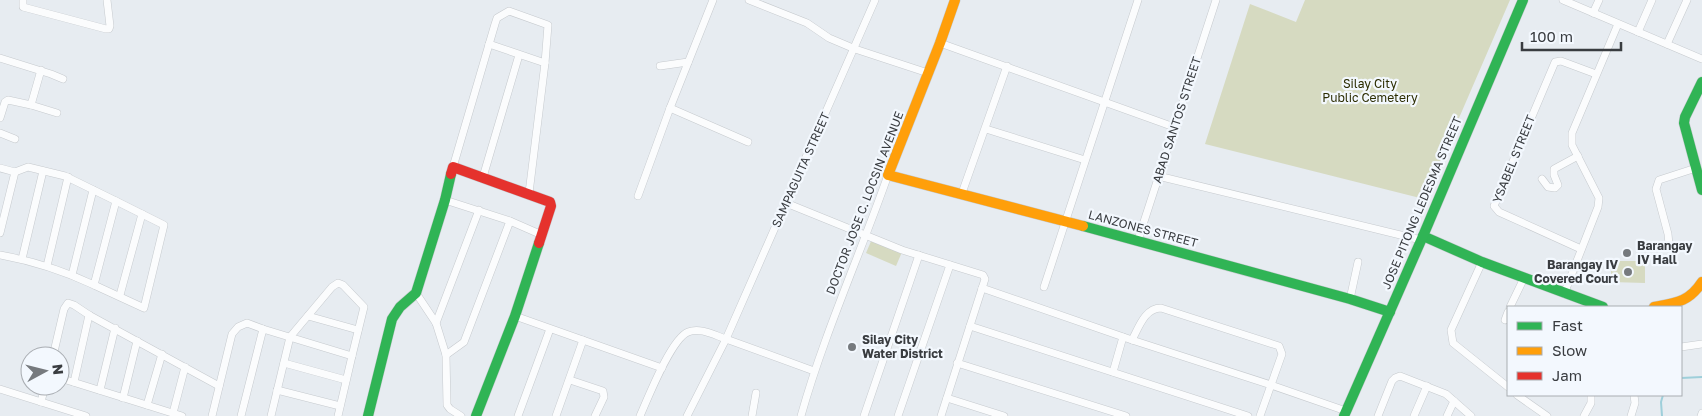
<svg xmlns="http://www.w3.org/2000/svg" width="1702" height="416" font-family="'Golos Text',sans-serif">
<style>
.green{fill:#d6dac1}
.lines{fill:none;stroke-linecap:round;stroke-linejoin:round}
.stream{stroke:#9ecfda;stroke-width:2}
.street-casing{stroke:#c6cace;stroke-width:8}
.fast-casing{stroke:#c6cace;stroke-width:11}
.slow-casing{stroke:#c6cace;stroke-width:11}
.jam-casing{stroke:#c6cace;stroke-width:11}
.street{stroke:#fbfcfd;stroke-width:7}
.fast{stroke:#30b455;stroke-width:10}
.slow{stroke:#ff9f0a;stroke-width:10}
.jam{stroke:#e5322d;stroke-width:10}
.poi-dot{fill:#767a7e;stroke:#f3f8fe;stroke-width:2}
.labels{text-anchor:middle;stroke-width:4.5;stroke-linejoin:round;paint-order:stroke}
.park-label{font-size:12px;fill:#2c2d02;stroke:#f3f8fe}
.street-label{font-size:12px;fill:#393c40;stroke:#f3f8fe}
.poi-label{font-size:12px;font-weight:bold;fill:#393c40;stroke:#f3f8fe;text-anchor:start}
</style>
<rect width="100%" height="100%" fill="#e7ecf1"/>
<g class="green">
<path d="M1305,0H1510L1424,199L1205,144L1250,4L1296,22Z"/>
<path d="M872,239L902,252L896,266L866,253Z"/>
<path d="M1611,261H1645V283L1611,282Z"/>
</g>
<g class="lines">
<g class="stream">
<path d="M1681,378L1702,377"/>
<path d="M1662,416L1661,402L1663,395"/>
</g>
<g class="street-casing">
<g id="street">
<path d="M23,0V7L106,29H109L110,26L107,0"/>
<path d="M749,0L807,23L829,38L855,49L928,73"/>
<path d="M1563,0L1702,59"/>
<path d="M1593,13L1599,0"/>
<path d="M1638,32L1652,0"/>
<path d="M940,43L1174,127"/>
<path d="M489,44L545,63"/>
<path d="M1667,44L1687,0"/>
<path d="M0,58L51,74L63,79"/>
<path d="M660,66L688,62"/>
<path d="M31,105L57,113"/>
<path d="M670,108L748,142"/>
<path d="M0,118L5,102L8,100L31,105L41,70"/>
<path d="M986,129L1085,160"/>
<path d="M0,133L15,139"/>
<path d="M453,167L495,24L497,18L509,11L548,25L545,63L529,193"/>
<path d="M0,168L15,172L28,167L65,176L116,201L94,285C64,271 33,261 0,255"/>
<path d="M1158,176L1421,240"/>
<path d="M483,177L519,55"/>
<path d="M1542,179L1548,187L1555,188L1558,185L1554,175V169L1578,156"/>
<path d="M962,193L1007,66"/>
<path d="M638,196L670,108L713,0"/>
<path d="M445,200L510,221L464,342L446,355"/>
<path d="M786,203L902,250L983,275L985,279L941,416"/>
<path d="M510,221L542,235"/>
<path d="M0,233L15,172"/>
<path d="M1138,240L1216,0"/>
<path d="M1669,244L1668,234L1656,189L1659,180L1696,168"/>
<path d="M1581,249L1499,212L1494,206L1555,62L1561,61L1596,74"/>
<path d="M22,259L43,171"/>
<path d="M1482,262L1451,330L1453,343L1508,387"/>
<path d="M47,266L68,177"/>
<path d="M72,275L93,190"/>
<path d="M94,285L144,308L164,225L116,201"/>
<path d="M1044,287L1138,0"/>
<path d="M982,288L1132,340L1271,385L1346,411"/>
<path d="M416,293L436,323L446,355L447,405L450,409L461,416"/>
<path d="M1564,294L1598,207L1599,198L1572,145V133L1618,24"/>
<path d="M120,295L142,214"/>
<path d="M1350,299L1358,262"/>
<path d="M1510,307L1524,278"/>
<path d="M308,316L358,330"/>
<path d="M515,316L662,368"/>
<path d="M1505,320L1508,312"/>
<path d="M436,323L479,210"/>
<path d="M970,326L1248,416"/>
<path d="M1132,340C1139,327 1145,308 1161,308L1279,346L1282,354L1260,416"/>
<path d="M1681,347L1702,344"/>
<path d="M53,356L64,309L68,303L74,305L89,315L219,386"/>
<path d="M284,363L346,380"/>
<path d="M957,363L1126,416"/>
<path d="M1113,372L1123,337"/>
<path d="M60,378L182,416"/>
<path d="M570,380L603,391L604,397L595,416"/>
<path d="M74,382L89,315"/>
<path d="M0,389L86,416"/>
<path d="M100,390L115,328"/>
<path d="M277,390L340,406"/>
<path d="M1517,395L1547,416"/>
<path d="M123,398L137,341"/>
<path d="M947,398L1004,416"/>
<path d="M41,402L45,386"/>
<path d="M147,405L162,354"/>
<path d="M173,413L185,367"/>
<path d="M212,416L232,334L238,327L247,323L263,329"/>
<path d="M241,416L263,329L352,356L338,416"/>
<path d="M271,416L290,337L332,287L338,283L343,285L364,307L352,356"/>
<path d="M518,416L550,329"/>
<path d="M556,416L583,340"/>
<path d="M640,416C648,398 671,339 688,332C700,327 714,335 726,339L875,0"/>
<path d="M687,416L726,339L814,371"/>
<path d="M752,416L756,393"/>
<path d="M801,416C824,334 860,255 888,175"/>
<path d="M864,416L919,255"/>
<path d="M898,416L950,265"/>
<path d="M1378,416L1392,381L1395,378L1400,376L1446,394L1471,416"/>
<path d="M1414,416L1427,386"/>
<path d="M1447,416L1454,401"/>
<path d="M1584,416L1591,403V395"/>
<path d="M1631,416L1635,403L1634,395"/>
<path d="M1701,416L1702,413"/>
</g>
</g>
<g class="fast-casing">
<g id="fast">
<path d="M1702,82L1685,117L1684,123L1702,190"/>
<path d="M1083,226L1350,299L1390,312"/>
<path d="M1423,236L1482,262L1603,307"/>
<path d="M368,416L392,319L400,307L416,293L445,200L451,174"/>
<path d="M476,416L515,316L539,243"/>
<path d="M1344,416L1423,236L1523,0"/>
</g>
</g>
<g class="slow-casing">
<g id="slow">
<path d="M955,0L940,43L888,175L1083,226"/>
<path d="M1654,307C1676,303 1689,302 1702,282"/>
</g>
</g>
<g class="jam-casing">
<path id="jam" d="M451,174L453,167L550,202L551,206L539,243"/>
</g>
<use href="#street" class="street"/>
<use href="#fast" class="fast"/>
<use href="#slow" class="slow"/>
<use href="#jam" class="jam"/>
</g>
<g class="poi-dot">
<circle cx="1627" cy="253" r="5"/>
<circle cx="1628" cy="272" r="5"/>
<circle cx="852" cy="347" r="5"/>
</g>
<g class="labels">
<g class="park-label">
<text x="1370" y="88">Silay City<tspan x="1370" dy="14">Public Cemetery</tspan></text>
</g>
<g class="street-label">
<text transform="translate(1177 120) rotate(-72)" y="4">ABAD SANTOS STREET</text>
<text transform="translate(1514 159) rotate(-68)" y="4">YSABEL STREET</text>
<text transform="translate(801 170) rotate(-66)" y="4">SAMPAGUITA STREET</text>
<text transform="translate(865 203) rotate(-69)" y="4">DOCTOR JOSE C. LOCSIN AVENUE</text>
<text transform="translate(1422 203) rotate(-67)" y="4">JOSE PITONG LEDESMA STREET</text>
<text transform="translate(1143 229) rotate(15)" y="4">LANZONES STREET</text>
</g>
<g class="poi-label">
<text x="1637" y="250">Barangay<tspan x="1637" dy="14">IV Hall</tspan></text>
<text x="1618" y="269" text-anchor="end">Barangay IV<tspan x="1618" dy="14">Covered Court</tspan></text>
<text x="862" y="344">Silay City<tspan x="862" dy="14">Water District</tspan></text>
</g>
</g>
<rect x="1507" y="306" width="175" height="90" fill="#f3f8fe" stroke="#a9adb2"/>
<rect x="1517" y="322" width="25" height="8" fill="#30b455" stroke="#a9adb2"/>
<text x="1552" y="331" font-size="15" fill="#393c40">Fast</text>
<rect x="1517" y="347" width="25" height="8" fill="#ff9f0a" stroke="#a9adb2"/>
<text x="1552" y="356" font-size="15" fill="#393c40">Slow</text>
<rect x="1517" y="372" width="25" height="8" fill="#e5322d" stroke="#a9adb2"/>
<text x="1552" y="381" font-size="15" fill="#393c40">Jam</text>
<g transform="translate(45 371) rotate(83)"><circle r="24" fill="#f3f8fe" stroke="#a9adb2"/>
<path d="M0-4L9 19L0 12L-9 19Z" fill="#767a7e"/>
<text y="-8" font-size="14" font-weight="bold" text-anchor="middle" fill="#393c40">N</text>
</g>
<path d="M1522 42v8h99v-8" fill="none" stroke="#393c40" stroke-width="2.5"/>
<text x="1530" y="42" font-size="15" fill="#393c40" stroke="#f3f8fe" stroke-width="4" paint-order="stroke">100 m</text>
</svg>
